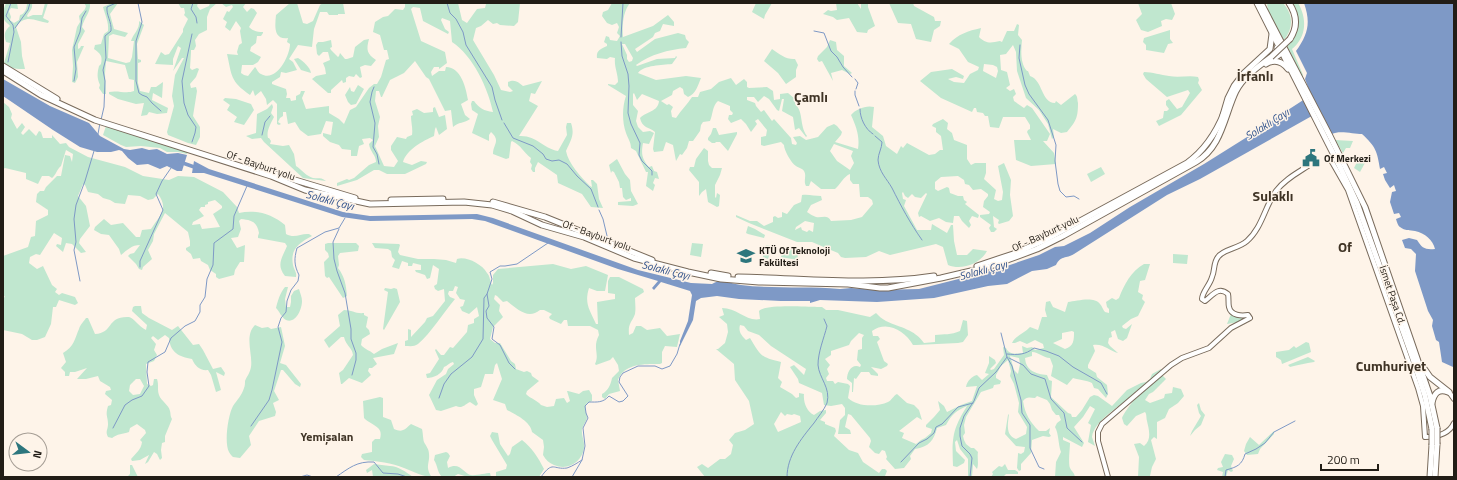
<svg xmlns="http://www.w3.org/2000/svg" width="1457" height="480" font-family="'Titillium Web',sans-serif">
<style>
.green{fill:#c0e7cf;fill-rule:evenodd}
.water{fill:#7e99c6}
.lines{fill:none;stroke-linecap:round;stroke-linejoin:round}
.stream{stroke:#7e99c6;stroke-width:1}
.river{stroke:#7e99c6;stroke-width:3.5}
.major-casing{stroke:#796b5c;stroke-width:6}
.highway-casing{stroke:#796b5c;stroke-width:7}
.major{stroke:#fff;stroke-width:4}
.highway{stroke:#fff;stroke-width:5}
.highway-bridge-casing{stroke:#796b5c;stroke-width:7;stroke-linecap:butt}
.highway-bridge{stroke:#fff;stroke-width:5}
.labels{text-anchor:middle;stroke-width:3;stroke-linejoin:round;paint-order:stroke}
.poi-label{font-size:10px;font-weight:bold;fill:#221d16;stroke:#fef4e9;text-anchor:start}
.street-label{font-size:10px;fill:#221d16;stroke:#fef4e9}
.water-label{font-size:11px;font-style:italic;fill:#2f518b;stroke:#fef4e9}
.quarter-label{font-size:12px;font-weight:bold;fill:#3f3325;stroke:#fef4e9}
.district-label{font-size:14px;font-weight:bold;fill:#3f3325;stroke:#fef4e9}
</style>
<rect width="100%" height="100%" fill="#fef4e9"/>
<g class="green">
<path d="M6,3H17L18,9L11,8L9,11L11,17L10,20L14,23L19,20L20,15C25,14 27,8 27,3H32C33,10 29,11 27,16L28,17L33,15H42L45,3H48L43,18L49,21L48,23C36,21 25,13 16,27L21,42L22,56L25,69C18,69 9,69 4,63L10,43L6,42C4,35 4,31 10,26C9,24 6,23 5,21C1,16 4,8 6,3Z"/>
<path d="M84,3H90C91,12 84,18 82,27L85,31L78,44V49L80,48L81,46H84L77,62L78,77L75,83L72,82L73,66L72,50L77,27L80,22L79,16L85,9L86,6Z"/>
<path d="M112,3H118L110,14L114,29L128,33L125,37L113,34L109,36L108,58L126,63L130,62L132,57L134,41H131C133,34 140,29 139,21L144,25L137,44L138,59L141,60V62L138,63V83L140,91L149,93L151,87H156L163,82L162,98L153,93L152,100L168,108L167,113L157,114L149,112L147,115L141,116L144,103L136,104L118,99L109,94V92C118,90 126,94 134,91V80L129,79L125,65L106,61L105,74L106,94H103L99,88L100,85C97,78 97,74 99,66L101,64C103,56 100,53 94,49L95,45L101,44L104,34L108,31C109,22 105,15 103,7Z"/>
<path d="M178,3H198L197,6L200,10L209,6L210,3H217L210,9L207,17V30L199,34L195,40L196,46L194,50H191V52L190,68L192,70L197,68L199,69L196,77L190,84L191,88L196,87L197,91L193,116L200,127V137L196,145L188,143L168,135L167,132L174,106L172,96L175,75L184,58H182L173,71L181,48L178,46L173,59V65L155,64L161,52L165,55L169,54L183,32V29L188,19L184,15L185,13L184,8H181Z"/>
<path d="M221,3H246L243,7L247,12L251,8L254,9L257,13L249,27C253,31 257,32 263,32V33L261,36H257L256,43L251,47L250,51L261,57L258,62L253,65H242L241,73L244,75L248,76L255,67C257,69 258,73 261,74C276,83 290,56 290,44L287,42L288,38C273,40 275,25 276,15L290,3H297L303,23L307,24L313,21L320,5L323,3H343L345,14H338V15H329L327,12H320L314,29L312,47L298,45L289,59L293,62L297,70L286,73L281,72L280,77L272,82V84L286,89L287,94L286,98H290L291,101L296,100V96L300,94L301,91H305L302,98L306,109L329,106V113L339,119L344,124L350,110L356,107L369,88L374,84H377L381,77L386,60L389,59L387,50H384L380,35L373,32L375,22L383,17L388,16L395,9L403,10L405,7V4L392,3H458L462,20L467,23L477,9L485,8L486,4L488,3H520L518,22L514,26L500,25L497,23L493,24L488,20L481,26L476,28L473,40L494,75L501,90L510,92L513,91L508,86V82C515,79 518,82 523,86L542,81L535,94L531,93L529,101L538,106L519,136C537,135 542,148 558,151L567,135L566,127L567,123H571C575,135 571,140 566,151C568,163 581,177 590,186L592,187L591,180H593L597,184L599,199L603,208L591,207L582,194L558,183L557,175L538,162L535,168V172H533L531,169L532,165L530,162L531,158C524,153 521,145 512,141L511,142L509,158L506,159L493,154C493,144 501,141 491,132L489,135V141L472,133L478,114L472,110L471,104L472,101H474C479,108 484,111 493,112C488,88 473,56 452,42L450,21L442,18L441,20L445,29L449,32L448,34L423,21L420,8L413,7L411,9L421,41L445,52L447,63L439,69V67H434L431,72L432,76L439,71H445L446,67C461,67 466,88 468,100L461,104L465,115L470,119C465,123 458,122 453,127L451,110L445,111L429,79L426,77L415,61L404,73L390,80L382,97H381L379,91H376L375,101L380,117L378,126L379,137L375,146L384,166L394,167L398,161L391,150V146L397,137L406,139L407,137L412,135C413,128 411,123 411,116L413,115L412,111L417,109L424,113L433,112V108L435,107L439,117L445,115L447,129L439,135L436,127L435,129L434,136C423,141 407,149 403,162L412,165L421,161L427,162L426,164L405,174H387L379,170H374L357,180L337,186V183L347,179L349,180L354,178L369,165L376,162C376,155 370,152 369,144L373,140L370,138L362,139L364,144L359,146L357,156H351V150L342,149L339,145L330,142L323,136V133L331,135L333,122L326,121L321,134L308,136L300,130L295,122L288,124L286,112H283V116L280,118L278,122L281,124L279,125L277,124V104L273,100L267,105L266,99L261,91L255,96L253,90L250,95C230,81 232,76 227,54L238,55L237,52L239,45L242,43L240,31L241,28L236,21L230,31L225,27L227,22L223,19L227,11L229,12L233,7L232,5L226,7Z"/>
<path d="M612,3H630C623,12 622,25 623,37L653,26L668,15L674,22V26L663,24L660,31L655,33L653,37L635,49L637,52L655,39L678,33L685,35L686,39L689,42L686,48C668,50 651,54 636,65L637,66L657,59L675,58L676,56L677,57L672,64C662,65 644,65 638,73L656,80L686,76L701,78C698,85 696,94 688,97L684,94L683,89L680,87L673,91L672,95L661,101L667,105L669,104L673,107L671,111L672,117L676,118C681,110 687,105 692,97H698L700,92L711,89L719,82L731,78L736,85L744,79L747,82V87L749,88L767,87L773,91L774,100L780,99V94L788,93L795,99V104C804,112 799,125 807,136L806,137L799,128L795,130L793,117L782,111L784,99H782L779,111L777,110L769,99L764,96L758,102L754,97H747V100L755,103L756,106L761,112L764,110L772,121L774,119L791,138L792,144L796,145L797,143L793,137L800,136L806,140L818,137L827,127L834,124L837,126L842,132L841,135L835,142L858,149C860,136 856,126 851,115C856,109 866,105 874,107L872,127L883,136L886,146L897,154L901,146L903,148L907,143L929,155L935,154L940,150H943L941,136L936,132V128L932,126L933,124L943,119L948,123L947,129L952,133L954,140L967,145V159L971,165L975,163H986V173L984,179L996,190L994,199L998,201L1002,200L1003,192L998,166L1004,163L1011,180L1010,195L1013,216L1009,221L999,224L998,223L999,220L993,216L994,227L997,229L994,232H991L989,228L991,225L980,217V215L989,214L990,212L983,207L984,201L988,196V194L981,189L973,190L969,185L965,184L964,180L958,176L941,177L935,182V189L938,191L947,187L949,188L950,193L958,196H963L964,200L967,202L965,204L979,215L978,218L972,216L969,221L971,225L969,228L962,221L959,216H954L953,223L946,222L939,218L930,221L921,216L919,217L918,213L927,194L926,193L921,198L915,197L912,194L908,198L905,196L903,192L902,193L903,199L906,200L904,206L917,230H931L932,224L947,233L951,225H953L954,241L957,255H967L973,249L987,251C981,263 962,271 948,265L943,247L936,244L890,255L879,251L866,257L845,258L841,257L838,253L826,248L812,242H797L749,223L736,217V215L750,221H757L764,226L773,222V217L775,216L778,218L782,217V212L787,214L794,205L801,202L802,195C808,194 815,196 821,196L822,200L811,205L807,212C810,214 813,216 816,217C823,218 827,214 831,221L851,220L862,217L873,204L872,200L868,197H860L859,184H853L850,180V174C844,176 840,185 835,189H821L811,181L809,186H806C803,181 807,176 804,171C802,168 799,168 796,166C791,163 784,150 784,145L781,142L764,146L761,145V137L766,136L767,130L758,119L755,121L757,124L751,132L746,124L741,119L731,123L728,119L729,115H732L733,113L730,110V106L718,101C712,106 713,115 710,121L703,122L701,125L700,131L693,141H689L687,148L682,155L680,154L676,161L673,145L666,142L663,151L654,152L653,149L655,132C649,127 642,128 640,118C647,111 658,112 659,101L642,94L637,100L634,93L633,94V105L638,111L636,121L638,127L643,132L650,131L654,133L649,144L643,143C641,154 642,159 649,167L652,166L654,171L657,172L659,179L655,178L653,183L655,185L653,191L646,186L648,172H646L636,151L631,148C631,142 628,139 626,133C622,122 622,107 626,96L608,85V84L615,85L618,82C618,73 614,67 615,58L610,57L607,59L597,58C596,51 600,49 607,46V44L604,42L606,36L609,37L610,40L617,41L620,36L617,33L619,27L617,23L612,25L607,23L602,16L603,12L608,10ZM622,44H625L633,58L632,61L629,62L627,59V55ZM834,144L853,151L851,156L854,163L850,170L837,161L830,151ZM805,221L814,223L813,232L809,230L807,232L802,230L801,227L795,230L796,227Z"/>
<path d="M756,3H772L765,15L764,19L752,12Z"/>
<path d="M836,3H857L861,9V3H868V7L875,26L868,30L867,33L857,32L849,18L837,20L833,17L823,14L828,10L831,11L837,10Z"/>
<path d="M889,3H913L914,6L934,17L935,21H941L940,26L934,30L931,42L916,39L911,24L898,23Z"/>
<path d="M1138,3H1171L1175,14L1172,20L1166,19L1161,21L1162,26L1148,32L1141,30L1136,20L1142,14Z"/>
<path d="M1267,3H1283C1293,14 1294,28 1284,40L1268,11Z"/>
<path d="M1291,3H1298C1307,18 1307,37 1292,49L1303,75L1302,77L1287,46C1300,33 1294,20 1291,3Z"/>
<path d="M1017,24L1019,25L1018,35L1022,40C1021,50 1020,63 1027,71H1028L1030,76C1043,80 1041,103 1055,103L1056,101L1061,105L1075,94C1078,97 1077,99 1078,103C1078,118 1076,121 1067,132L1061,133L1053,129L1054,137L1052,139L1048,124L1039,110L1026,98L1017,71L1016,52L1013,45L1006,54L1000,55L1001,70L1007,72L1010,85L1006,88L1010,91L1014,89L1016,94L1013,97L1014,101L1024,108L1027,105L1032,108L1050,134L1047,141H1043L1054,153L1056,164L1031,166L1016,160L1014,140H1031L1027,132L1028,130L1030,129V125L1025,117H1003L999,128L990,127L988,116H985L983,113L977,112L976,108H974L972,112L941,98L920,81L931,72L952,69L964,76L963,79L956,77L948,79L954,82L964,83L970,74L978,70L979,67L968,62L959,49L949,44C958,34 968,31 981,28L979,37C986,44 991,43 1000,41L1002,42L1007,31H1014ZM984,64L993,65L997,67L998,71L996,78L983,71Z"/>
<path d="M1170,30V39L1173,43L1168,44L1164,53L1146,50V45L1143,42L1144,38Z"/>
<path d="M369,39C366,50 367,54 376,60L371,66L365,65L360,67L362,77L360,78L356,74L354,77L349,76L346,78V82L343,83L342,80L331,90V93H328L312,79L316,76L326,74L325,68L323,63L330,60L328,52H323L319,56L317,54L316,45L318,42H323L331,40L332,47L330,48L331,50L338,57L339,56L340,53L345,59H347L353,57L355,47L364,40Z"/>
<path d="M830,40L836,42L837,50L844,56V66L852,73L850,74L842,70L831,73L833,81L822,61L819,62L817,59L818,56L827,47Z"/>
<path d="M772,49C779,54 787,60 795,59L798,65L796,70V77L786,84L778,73L764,61Z"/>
<path d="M298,58C303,61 310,67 311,73L301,70L294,59Z"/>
<path d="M1144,72C1152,72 1161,75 1169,76C1179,78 1189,75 1198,77L1199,80L1198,83L1202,90L1181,115L1159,126L1156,121L1163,118L1164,111H1167L1169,109L1166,105V101L1169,99L1177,109L1182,107L1190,93L1188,90L1167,97L1146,79L1143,74Z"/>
<path d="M358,85L364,89L356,104L351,105L348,102L345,95L350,87L351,91L354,92Z"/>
<path d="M225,98L236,99L251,104L254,110L244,125L234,122L237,117L227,110L230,105L223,100Z"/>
<path d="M3,102L9,107L12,114L11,118L17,129L22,123L25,127L21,133L23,135L29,129L36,136L39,131L41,132L43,138H52V135L60,144L66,143L69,147L88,157L125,167L143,176L169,180L178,176L194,177L223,192L237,207L239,213C255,209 272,214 285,225L286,234C295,239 301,233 309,234L312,236C299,243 290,249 293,265C294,270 297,272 296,277L285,276C276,265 282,258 287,246L285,243L258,238V236L259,233C257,222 252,220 241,219L239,221L241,229L238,237L231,238L237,248L245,245L244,262H240L235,270L234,275L219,279L216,277V274L210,270L208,265L201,261L200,258L193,259L191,254L186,250V248L190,246V241L188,232L165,213L154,234L153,241L148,250L152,259L143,267L142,270L139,269L136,264L128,256L130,254L134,253L140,245C132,245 127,250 121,255L119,249L109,235L101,234L94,230L95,227L104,219L111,225L123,223L136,237H140L142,230L151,229C160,215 169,209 158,194L153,199L148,200L140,196L128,195L125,204L115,203L110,200L103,198L98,194L88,192L85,185L83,184L78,196L86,206L90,226L80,239L79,243L86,252L81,253L72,244L66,243L63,252L56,246L57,244L61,245L62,238L54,233L40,255L36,254L30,257L29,263L37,269L43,266L52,285L57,289L55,292L59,295L62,293L75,297L78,303L75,305L59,300L56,307H53L51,324L45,337L37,340H32L22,334L3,330V298L5,297L3,294C3,281 5,267 3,256L28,247L31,237L35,236L36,221L48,215V210L36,202L37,194L40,191H44L46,187L57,176H61L65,155L70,156L72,162L73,154L66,150L61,166C57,169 56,175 52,178L49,176H42L38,184L26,179V173L5,168L3,169ZM215,200L222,206V208L213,214L220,227L202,229L200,224L192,225L193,222L204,216L199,210L201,207H205V205L208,204V202Z"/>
<path d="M272,104L273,107L271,113L274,117C271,123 266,131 268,138H269L271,141L270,144L283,146L289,145L294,154L296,166C302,170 306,176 313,178C318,179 321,177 326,181L303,178L264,142L261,138L252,139L246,136L256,133L257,114L267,109Z"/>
<path d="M106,126L188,152L187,154L178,152H167L160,148L141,146L126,147L121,145L103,135Z"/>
<path d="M713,128H716L719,135L737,132V134L728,151L720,142H716L715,143H712L708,140V138L711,134Z"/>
<path d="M1335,140L1353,141L1350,148H1346L1343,153Z"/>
<path d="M704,148L708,151V161L709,165L712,168H722L720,175L715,185V197L716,198L717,193L720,195L719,206L717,207L708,202L706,189L702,192L699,196V182L689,170L690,167H694L696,159Z"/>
<path d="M1359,158L1366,161L1360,172L1354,168Z"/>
<path d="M617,159L625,174L630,180L631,191L638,204L633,206L618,205V202L631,201V198L626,200L623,197L622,188H620L619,182L614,172L612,171L611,173L609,165Z"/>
<path d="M1101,167L1105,174L1091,182L1087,174Z"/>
<path d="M748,226L755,229L765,235L764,238L748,234L746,233Z"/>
<path d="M328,243H356L359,246L358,251L340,253L338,256L339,265L338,268C345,277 346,285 347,296L343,298L329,277L327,278L325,276L324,262L329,257L328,253L325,250V244Z"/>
<path d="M372,243L399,244L400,245L398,252L400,255L418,259H434L446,260L456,263L457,259C466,256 482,264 487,273C490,276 490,281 492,285L493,283V275L498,269L553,264L571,269L586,266L608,275L605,291H597L589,288C584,304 590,310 596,324H598L597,302L615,299V294L608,293V281L610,277H619L643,289L644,292L635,298C635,303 636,308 635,314C631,324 628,323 629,335L633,333L636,326H641L647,330L660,328L667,336L680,334L677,347L665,346L662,352V363L660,364C646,364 624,363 618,380L620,391L609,394L605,399L602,397V394C608,391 611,384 612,378L619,371L618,365L613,357L610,360L596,365L595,364C600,354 592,348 599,335L598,330L590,326H568L567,320H564L561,324L550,319L549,317L552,314L544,310H540C528,320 517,309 507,301L503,302L497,296L495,295L494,299L500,305L499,311L503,317L493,327L490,339L495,343H500L511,361L515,364L516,369L524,372L527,371L531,373L532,376L539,381L527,391L526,394C531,399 537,400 541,405L547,407L554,406L556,399L564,398L567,403L570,401L567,391H568L579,394L583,391L589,390L592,395V401L587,403C583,409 587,412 587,418C586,422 583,425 582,429C581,435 585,442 584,448C582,462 568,471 554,465C549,463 546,460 543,455L544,447L543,440L532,432C531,422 515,414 507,410L505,404L493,400L502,379L497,363L495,365L493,374H485L481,387L474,389V395L478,404L476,406L470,402C464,405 462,409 456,406L441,411L436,410L429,395L437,380L446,374L448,369L454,364L453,362C449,363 447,366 444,367C442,374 434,378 427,378L426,374L430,373L439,359L435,350L436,349L441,355H444L450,347L453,348L467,332L468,325L474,323V319L479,316L477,307L469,314L462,311L460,307L463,306L465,300L460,299L456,293L458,287L455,286L453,291H449L448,294L450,297L455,299C444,312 431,333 418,344C414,347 410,346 405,346V341L408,340V329L411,330V337L425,322L427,318L433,316L445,301L444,289L438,291L435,289L434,286L437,284L439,269L433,265L430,278L427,279L425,275L416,272L415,270H421V265L413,263L412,266H408V263L402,261L399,269L392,267L395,260L392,257L391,251L388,249L375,248Z"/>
<path d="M692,243L703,244L701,257L690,255Z"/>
<path d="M766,245L772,246L768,259L763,257Z"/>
<path d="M785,247L799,250L797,260L781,257Z"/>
<path d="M1173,254L1188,255L1187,264L1173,263Z"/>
<path d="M1144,264H1150L1145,280L1140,281L1138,292L1143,295L1142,299L1145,302L1138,316L1131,319L1122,326L1123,328L1126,329L1132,324L1127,338L1123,341L1118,339L1115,330L1111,332L1112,337L1109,338L1108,343L1110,346L1118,353C1110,351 1103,343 1093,345L1095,351L1088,365V368L1096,373L1097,377L1107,385L1108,394L1106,398L1098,389L1094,388L1092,383C1086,380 1080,380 1073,378L1067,385L1051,376L1053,366L1050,358C1043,358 1039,352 1032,352V356L1025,358C1026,371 1036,374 1047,375L1049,380L1052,381L1051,397L1068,413L1071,414L1072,417H1076L1082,410L1090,397L1094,395L1098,396L1112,406L1127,390L1141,383L1146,382L1150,379L1152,374L1161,369V371C1152,378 1144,386 1135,394C1123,404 1094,420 1092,437L1095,446L1088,442L1091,425L1088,423L1095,409L1090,406L1083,417L1074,427L1084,443L1082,447L1063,437V440L1070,443C1070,448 1068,464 1070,468C1072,472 1074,472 1075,477H1055L1056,462L1061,452C1058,444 1059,434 1055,427L1057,423L1061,420L1059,415H1056L1052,410L1050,404L1047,400L1037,396L1035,398C1030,398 1027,396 1023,401C1025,414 1030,422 1039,431H1046L1050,428L1049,433L1051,436L1049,437L1043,436L1032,440L1031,453L1021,464V470L1019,471L1017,468L1018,454V453L1021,454L1024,452L1025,447L1016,446L1005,434L1008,415L1009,414C1008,424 1005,435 1016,439L1026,434L1027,427L1018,412L1019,403L1014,384L1010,376L1011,371L1008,360L1001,366L996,375V378L1001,381L1000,384L994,385L993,388L981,392L966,417L964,425L965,433L963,436L964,440L966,444L971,448H974L978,452C977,457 979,464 977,469L973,464L972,477H968V459L960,449L957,440L955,442L956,451L965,460L964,463L957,467L953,466C952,438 952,430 967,406C956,411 952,414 946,425L937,428C934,440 929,447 915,449L910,456L911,459L904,468L895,469L886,459L887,457L885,451L882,450L879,454L875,453L869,447L871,441L870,438L851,415L848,414L845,427L850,430L851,434H838L840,420L845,415V408L842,404L831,406L824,405L822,393L799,383L798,379L790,367L794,365L804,375L806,369L771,346L759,335L748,331L744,326L740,325C738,332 742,336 746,340L750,338C761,356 760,357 781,362L778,378L782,382L780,387L792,394L796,398L799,397V393L804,394C803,402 807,412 814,415L820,411L826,410V413L820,420L825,422V424L835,428L836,431L834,436L849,450L858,453L863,462L879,473L882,469H885L887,471L885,476L879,477H705L697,467L702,464L708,468L720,459H725L731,454L733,445L729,440L735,433L745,430L754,424L749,401L735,380L734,364L716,349H718L725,343L728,332L727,324L719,317L724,315L722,308C737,308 747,322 760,319L759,311C766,304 805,307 817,307H822L826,310H838L870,317L876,313C879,316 882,319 886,321C901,328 914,329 924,343L935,342V335C944,334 951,335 960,331L963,320L967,321L968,335L963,342L958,343L916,345H913C905,331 887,320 872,331L873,336H878L880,339L877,342L884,361L888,364L887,366L881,369L871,367L878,374V376L871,375L869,372H861L856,379L854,378L853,392H852V383L847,379C847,372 852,363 860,367L861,365L857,360L858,350L862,349V338L864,335L859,333L851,341L849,345L831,351V355L825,359L830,365L827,369L829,374L826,378L827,381H833L835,384L838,382L848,384L850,386L848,398C857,407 877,407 888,402C892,400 893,396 897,394L907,403L914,405L919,410L922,420L917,417L899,431L904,433L902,438L916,444L921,440L925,438L931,433L932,429L926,427V425L934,417L940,410L938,401L944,406L947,412L961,405L972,401L977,386L966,387C967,381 972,376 977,375L982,380L989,374L985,373L989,363V356L995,360L996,363L990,369L991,370L994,369L1004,355L1003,347L1006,348C1009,355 1016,354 1023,353L1022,346L1027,348L1032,347L1035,350L1044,348L1043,344L1035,340L1027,344L1020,341L1015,343H1012C1016,335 1025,333 1030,327L1038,330L1042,317H1047L1045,310L1046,302L1050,301L1053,307L1065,312L1068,302C1077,301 1094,296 1100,304C1102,306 1103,310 1105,312L1109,313V309L1107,307L1106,302L1112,298L1116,300L1119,298C1124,285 1131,271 1144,264ZM1072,331L1074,332C1074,340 1074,346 1065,349L1053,343L1062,339V333ZM1010,356L1019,358L1020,364L1018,374L1014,370ZM781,412L785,416L787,414L792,415L794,414L800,416L801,422L778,432L774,424Z"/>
<path d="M285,287H288L285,299L286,307H290L291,302V296L294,291L299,289C300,293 302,297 302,301C302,309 296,324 286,320C282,318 279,311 276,308C278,300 280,293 285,287Z"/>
<path d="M385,288L391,289L394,288L397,289L400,302L384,330L383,329L388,292L384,290Z"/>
<path d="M135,306H141L142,313L149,318L172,330L178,326L193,345L199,344L203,350L213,369L221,367L225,373L224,376L216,372L221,390L216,392L211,375L208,370C200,371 195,366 192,359C179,357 170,352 169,338L165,335L158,340L153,336L151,338L156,344L154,350L157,355L154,361L146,364L147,384L151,386L153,385L154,379H157C159,385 157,390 159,395C161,401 169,405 170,411C171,415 170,415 172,419L165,436V442L162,443L161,450L162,458L160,460L157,454L154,452L148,462L145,464L149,455L140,460L132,461L131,459C136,453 141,450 142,442L140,440L146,433L145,430L137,424L130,428L129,432C123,434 117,434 112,438L108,437C105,431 108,430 108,424C108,416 105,416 108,406L111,405L112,400L105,394L106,391L111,390L110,387L100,381L98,376L86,379H77L87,368L75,372H70L69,376H65V372L61,368L66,362L63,353C74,347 75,338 79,329C80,325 84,321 86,318H88L95,334C114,333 106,316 129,317C134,318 139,327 146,330L147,325L132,311L133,307ZM136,379H140L144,386L140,394L133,395L129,391L130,385Z"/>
<path d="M344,310C352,310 356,314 364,313V315L368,317L366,327L369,330L370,334L362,339L361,345C366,350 369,350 374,354L382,349L398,343L394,354L373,358L377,364L372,368H369L368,371L371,375L362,383L349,378L342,384H341L339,373L343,370L353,355C352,347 346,346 344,337H341L329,348L324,340L340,326L338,315Z"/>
<path d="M1231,314L1244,317V321L1227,324Z"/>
<path d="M255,325L262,328L268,327L271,329L281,327L285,346L280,363L286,365L301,384L300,387L295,384L283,370H281L274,391L279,400L273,403L276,412L275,416L259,421L249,436L251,445L240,458L233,457C231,455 230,454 229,452C224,443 228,415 233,406C237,400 242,395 244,388C245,386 245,383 245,381C247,376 250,373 251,367C253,354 244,336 255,325Z"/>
<path d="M1306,342L1309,343L1311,352L1282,364L1281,360L1276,357V352L1289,350L1294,346L1296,348Z"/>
<path d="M1308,357L1315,361L1314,362C1306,363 1298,365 1290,367L1288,365Z"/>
<path d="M1161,374L1166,379L1153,392L1149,394L1145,400L1150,403L1164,398L1165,394L1172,393L1173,387L1181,389L1184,396L1178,403L1169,409L1165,418L1157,422V439L1154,437L1151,440L1156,459L1152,467L1150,476L1138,477L1139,457L1134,444L1140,443L1144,446C1152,440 1149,430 1147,421C1146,417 1147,415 1145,412L1136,416L1127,426L1124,424L1122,418C1124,412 1139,393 1144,389C1151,385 1156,381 1161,374Z"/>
<path d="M380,397L383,398V417L391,420L394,429C403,433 405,429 411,424L422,429C423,433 423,439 424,442C426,446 429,449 429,454C430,463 425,466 431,476L434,477C423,477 414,472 404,468C392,463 377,461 364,460L361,457L362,454L372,452V442L375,439H380C384,426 372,426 364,418L363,401Z"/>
<path d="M1199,403L1201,410L1205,415L1201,425L1195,430L1190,436L1192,431L1201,416L1199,413L1197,405Z"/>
<path d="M1274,431V434L1260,449L1258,454L1247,455L1244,451L1246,444L1250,437L1259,445Z"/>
<path d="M492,432L498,433L500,444L508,456L510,454L512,447L522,440C532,448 538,457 544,469L539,477H496V472L506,469L507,465L492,440L490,436Z"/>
<path d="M446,452L448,453L450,456L447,462L448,468C460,461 464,474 471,475C475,476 486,473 490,473L491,477H468L458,474L453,477H442C437,472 438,466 434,460L435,455Z"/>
<path d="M1225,454L1232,455L1234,459L1231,466L1233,471L1231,472L1228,470L1226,477H1222L1223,472L1217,470L1218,468L1223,467L1221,462Z"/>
<path d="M374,464C379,465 384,465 390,466C398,466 406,472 413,477H373L372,470L367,473L366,470Z"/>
<path d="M1005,464L1008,470H1015L1018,472V474H1006L1003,477H991L993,474L992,472L999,466L1002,467Z"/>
<path d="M130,465H132L138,477H127L130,474Z"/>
</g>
<g class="water">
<path d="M1304,3H1454V378L1453,367L1442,362L1439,342L1436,340L1432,326L1433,320L1428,311L1415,271L1416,254L1411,249L1405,248L1402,240L1409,238L1417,240C1422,248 1425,250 1435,249C1433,240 1425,233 1415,231C1410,230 1405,231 1400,227C1398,226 1397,222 1396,219L1401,217L1399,213L1394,214L1390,202L1392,192L1396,191L1394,185L1390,188L1385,180L1383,174L1387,173L1384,167L1380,169C1377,151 1376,147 1362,134C1354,134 1339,130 1332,134L1322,116L1310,117L1200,179L1167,195L1074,254C1066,259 1061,255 1056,265L1047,269L1032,271L1007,284L988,286L934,298L877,302L820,300L810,303V301H781L739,299L717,296L701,298L696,301L693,320L680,346V341L688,321L692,295L690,291L661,282L654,290L652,288L658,281L618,269L485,221L472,219L370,221L342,217L204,173H192L194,161L209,169L343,212L370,216L477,214L493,218L638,270L691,283L712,284C722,278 730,284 741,285C774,289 807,286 840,289L851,288L876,290L919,289L998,269L1039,255L1055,247L1064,246L1090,233L1130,207L1204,164L1271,122L1274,119L1311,95L1305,79L1307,73L1296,51C1308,34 1311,23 1304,3Z"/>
<path d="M3,79L50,106L89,123L100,136L124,149L130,150L142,148L149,150L157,149L167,154L178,153L187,155L182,171H177L167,166L160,169L148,164L137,165L128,158L122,151L119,150L111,152H97L80,147L53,130L3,96Z"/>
</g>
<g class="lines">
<g class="stream">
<path d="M138,3L142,22L136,41V81L139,93L142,95L147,97L152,103L161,111"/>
<path d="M193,3L191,9L196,17L197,23"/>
<path d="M447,3L450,13L456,19L463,32L466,45L492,87L495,100L502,120"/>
<path d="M15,28L28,10L30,3"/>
<path d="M814,31L824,33L831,51L837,57L843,67L852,77"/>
<path d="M192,34L182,81L184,103L188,115L196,127L195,133L192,142"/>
<path d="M621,37L623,3"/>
<path d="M621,42L622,56L628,74L629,86L628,113L631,124L640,143L639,155L642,161L652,171V175"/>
<path d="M1020,45L1019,58L1025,85L1029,94L1048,120L1056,145L1055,161L1058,184L1060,191L1066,197L1074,196L1079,199"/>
<path d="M8,62L14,32L13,25L6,16L11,3"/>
<path d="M855,79L858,83L856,89"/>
<path d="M74,81L76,69L74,47L80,32L82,18L86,11"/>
<path d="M374,87L372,92L370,102L375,123L373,147L377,154L379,164"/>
<path d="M855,91V95L859,106"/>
<path d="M860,109C860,118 865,129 873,134"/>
<path d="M101,120L104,107L105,81L103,70L106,58L105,39V36L111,31C112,22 106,15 107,7L116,3"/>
<path d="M504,123L513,138L533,146L543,154L546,159L552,161L559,160L567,164L577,176L591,189L598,207"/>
<path d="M98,134L100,123"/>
<path d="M262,135L265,122L270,116"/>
<path d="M875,136L882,142C882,148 878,154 878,160C879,172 887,179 892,188C901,206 910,223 922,240"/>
<path d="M599,210L603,219L608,240"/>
<path d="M339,229L333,242L334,259L337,271L345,293L351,329V339L356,353V360L352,375"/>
<path d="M140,267V261L163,210L156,194L162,181L171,168"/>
<path d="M80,281L74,250L76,242L74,219L76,205L85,181L94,151"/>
<path d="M1007,354C1018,355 1025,355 1034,348L1046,351L1059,356L1073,367L1101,383L1107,394"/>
<path d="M1007,357L1012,366L1021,400L1022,413L1030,425V448L1039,467L1044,469"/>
<path d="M1009,358L1023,365L1031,374L1045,379L1051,399L1064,413L1067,428L1082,442"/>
<path d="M515,369L509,363L500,345L492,339L494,327L487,318L486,311L489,306L487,294L492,279L490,272L500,266H505L517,264L548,243"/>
<path d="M439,398L444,384L451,374L472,357L483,339L484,298L487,294"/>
<path d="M251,426L269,400L272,390L282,342L278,327L281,318L286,312L287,301L291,290L298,281L299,275C294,265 294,259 297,248L325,232L339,228L345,218"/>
<path d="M113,428L125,405L132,400L142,396L149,386L147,372L148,362L165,352L171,338L185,326L195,321L200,312V305L205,297L207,279L213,265L214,243L233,229L234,216L247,186"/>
<path d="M901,462L919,443L927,439L934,433L936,427L942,424L958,407L973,403"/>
<path d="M300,477L307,475L313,477"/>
<path d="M336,477C349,468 357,461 374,462L383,473L398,474L407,477"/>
<path d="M541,477C553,460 553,470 567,468C573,466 577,463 582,460"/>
<path d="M572,477L582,460L585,446L583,428L588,418L586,413L585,406L589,402C597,402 603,403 609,396L619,402L623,401L628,396L619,382L620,377L623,373L638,366H655L662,369L670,366L677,354L680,344"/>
<path d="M787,477C787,456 801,439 814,423C818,417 824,410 827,403C831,388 819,378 818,365C818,352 824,338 827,326L824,319"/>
<path d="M970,477L972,458L970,454L962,446L960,436V428L964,416L974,401L979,388L996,372L1007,357L1001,333"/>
<path d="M1225,477L1226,470C1237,467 1242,465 1245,454L1256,449L1265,443L1274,432L1295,421"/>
</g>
<path class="river" d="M180,162L197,168"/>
<g class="major-casing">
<g id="major">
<path d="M1333,154L1332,162L1348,190L1418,388L1423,406L1425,437C1437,437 1449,434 1454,423"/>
<path d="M1449,392L1454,399"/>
<path d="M1108,477L1098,441V432L1102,424L1171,365L1182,358L1209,348L1231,328L1250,318L1248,315C1242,316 1231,316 1229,307C1228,303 1229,298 1228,294C1218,286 1213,295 1205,301L1202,299C1202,292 1210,285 1212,277C1215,271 1213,263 1218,257C1223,249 1238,249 1247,241C1262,228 1265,206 1276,191C1284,180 1297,173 1308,166"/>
</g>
</g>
<g class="highway-casing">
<g id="highway">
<path d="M1257,3L1341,169L1357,203L1413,359L1425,396L1432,429"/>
<path d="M1261,3L1330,136L1365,207L1430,396L1437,428"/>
<path d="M1289,3C1297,15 1298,27 1290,39"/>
<path d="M1270,61L1279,55L1277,48"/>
<path d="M1266,64C1274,59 1282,61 1288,69"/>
<path d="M3,66L57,99"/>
<path d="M3,71L41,95L95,120L271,176L305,190L370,204L464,202L492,205L512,211L542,225L584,237L634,258L657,264L688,272L721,279L759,282L848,284L880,288H888L941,278L988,267L1037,249L1063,236L1196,162C1222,147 1224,116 1236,91C1244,76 1258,67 1271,57"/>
<path d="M1223,115L1228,98L1234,86L1244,73L1270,49L1272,34"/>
<path d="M265,171L355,198"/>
<path d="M391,200L443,199"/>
<path d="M493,202L545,217L652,260"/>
<path d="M977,266L1013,254L1045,240L1187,163C1205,150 1216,133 1224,113"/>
<path d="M711,273L728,276"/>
<path d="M738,277C803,278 869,286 934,276"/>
<path d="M1423,367L1430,377L1449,392"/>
<path d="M1432,403C1434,393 1439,388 1448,392"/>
<path d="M1430,477L1432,445"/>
<path d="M1435,477L1437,444"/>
</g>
</g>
<use href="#major" class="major"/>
<use href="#highway" class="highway"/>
<g class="highway-bridge-casing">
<g id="highway-bridge">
<path d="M1271,57L1290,39"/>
<path d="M1437,428V444"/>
<path d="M1432,429V445"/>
</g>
</g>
<use href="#highway-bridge" class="highway-bridge"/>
</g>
<defs>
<g id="civic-bare" transform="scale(1.38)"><path d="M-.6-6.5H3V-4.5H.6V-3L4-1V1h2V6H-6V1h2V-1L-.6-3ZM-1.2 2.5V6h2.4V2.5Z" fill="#2d767d" stroke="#fef4e9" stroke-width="2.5" paint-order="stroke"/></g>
<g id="university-bare" transform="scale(1.38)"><path d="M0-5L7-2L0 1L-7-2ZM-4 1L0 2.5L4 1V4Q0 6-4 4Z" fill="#2d767d" stroke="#fef4e9" stroke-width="2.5" paint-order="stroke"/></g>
</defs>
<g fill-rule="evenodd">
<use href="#civic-bare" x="1311" y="158"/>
<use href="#university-bare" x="746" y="256"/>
</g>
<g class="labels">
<g class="poi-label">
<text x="1324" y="162">Of Merkezi</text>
<text x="759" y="254">KTÜ Of Teknoloji<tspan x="759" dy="12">Fakültesi</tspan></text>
</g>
<g class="street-label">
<text transform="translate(261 165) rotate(19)" y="4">Of - Bayburt yolu</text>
<text transform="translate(1045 233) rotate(-25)" y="4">Of - Bayburt yolu</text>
<text transform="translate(597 235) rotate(20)" y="4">Of - Bayburt yolu</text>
<text transform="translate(1393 295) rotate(71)" y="4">İsmet Paşa Cd.</text>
</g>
<g class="water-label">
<text transform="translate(1267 124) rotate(-32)" y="4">Solaklı Çayı</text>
<text transform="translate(330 200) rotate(15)" y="4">Solaklı Çayı</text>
<text transform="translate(666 270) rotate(14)" y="4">Solaklı Çayı</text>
<text transform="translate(983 270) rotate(-15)" y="4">Solaklı Çayı</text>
</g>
<g class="quarter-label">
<text x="327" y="441">Yemişalan</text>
</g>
<g class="district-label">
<text x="1255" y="81">İrfanlı</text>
<text x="811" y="102">Çamlı</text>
<text x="1273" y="201">Sulaklı</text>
<text x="1345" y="252">Of</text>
<text x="1391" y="371">Cumhuriyet</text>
</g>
</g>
<rect width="1457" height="480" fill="none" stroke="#221d16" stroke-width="8"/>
<g transform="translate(28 452) rotate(105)"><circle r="19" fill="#fef4e9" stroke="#a69e95"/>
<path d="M0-3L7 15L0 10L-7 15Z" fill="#2d767d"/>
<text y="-6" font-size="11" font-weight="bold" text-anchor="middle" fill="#221d16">N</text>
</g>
<path d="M1321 464v6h57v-6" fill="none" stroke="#221d16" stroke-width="2"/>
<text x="1327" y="464" font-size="12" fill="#221d16" stroke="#fef4e9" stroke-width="3" paint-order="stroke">200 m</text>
</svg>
